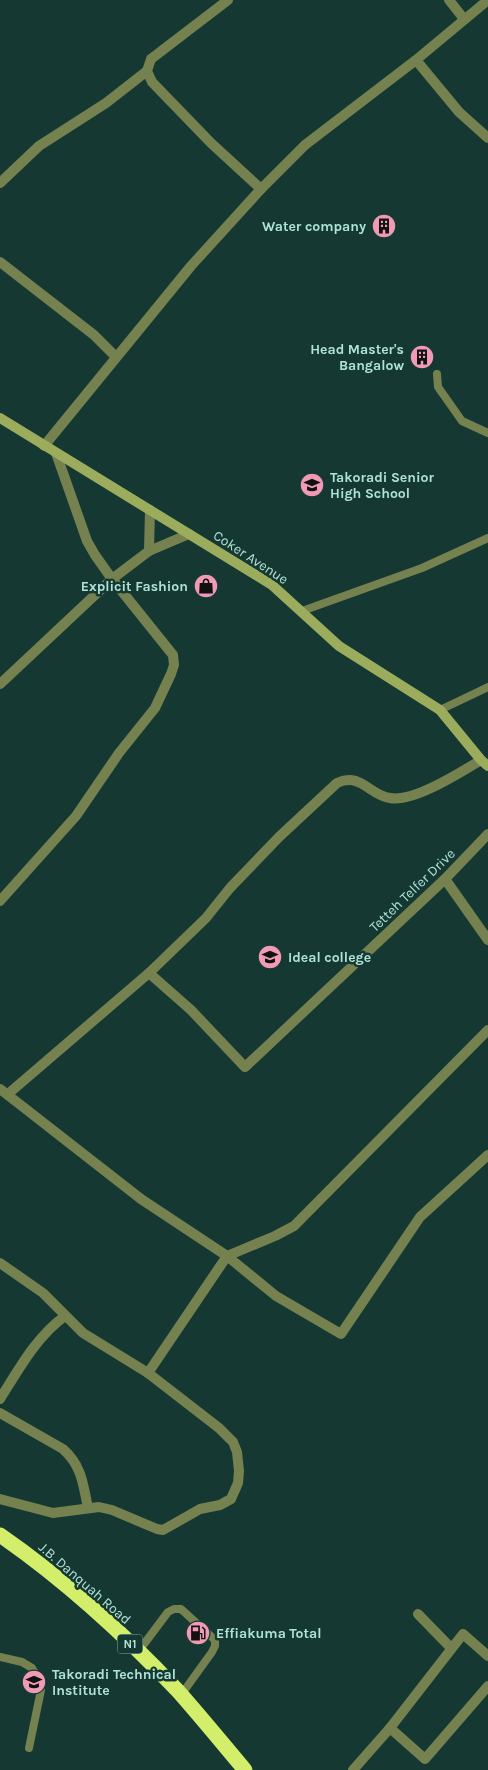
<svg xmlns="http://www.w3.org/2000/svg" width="488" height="1770" font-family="Karla,sans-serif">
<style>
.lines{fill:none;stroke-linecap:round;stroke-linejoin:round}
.lane{stroke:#75814f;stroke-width:8}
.street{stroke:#75814f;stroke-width:10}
.secondary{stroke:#9bad5c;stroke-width:10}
.highway{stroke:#d2ee6a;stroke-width:15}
.labels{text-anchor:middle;stroke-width:5;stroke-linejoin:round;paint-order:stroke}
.shield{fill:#153932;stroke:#82b0a6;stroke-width:1}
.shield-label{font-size:12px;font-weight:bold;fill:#b0e3d8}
.poi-label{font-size:14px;font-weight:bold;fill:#b0e3d8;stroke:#153932;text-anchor:start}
.street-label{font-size:14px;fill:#b0e3d8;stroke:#153932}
</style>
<rect width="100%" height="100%" fill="#153932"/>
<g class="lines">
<g class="lane">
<path d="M437,374L438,387L462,421L488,433"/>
<path d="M302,611L422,568L488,538"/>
<path d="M440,710L488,687"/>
<path d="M138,1652L168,1612L174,1609H181L215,1640V1646L212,1652L181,1695"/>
<path d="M0,1657L22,1662L32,1668L38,1678L41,1690L29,1748"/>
</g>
<g class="street">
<path d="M228,0L151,59L147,71L152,82L211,143L261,189"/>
<path d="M449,0L464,19"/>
<path d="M416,60L459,112L488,138"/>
<path d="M0,183L39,146L106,103L147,71"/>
<path d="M0,262L94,335L116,357"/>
<path d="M44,446L191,266L261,189L305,145L416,60L488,0"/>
<path d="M149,551L150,510"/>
<path d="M0,684L112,579L149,551L189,534"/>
<path d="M445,879L488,940"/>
<path d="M0,901L76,816L119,753L155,708L171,674L174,665L173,655L112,579L95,555L87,541L56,453"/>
<path d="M149,973L206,918L230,888L279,837L337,783C361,772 369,795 390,798C413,803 461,772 481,760"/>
<path d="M0,1089L141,1199L227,1256L276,1296L341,1334L420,1217L488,1155"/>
<path d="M8,1094L149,973L191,1010L245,1067L445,879L488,834"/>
<path d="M0,1263L43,1293L83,1333L148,1373L219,1428L233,1442L237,1452L239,1471L238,1483L231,1499L220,1505L200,1509L163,1530L157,1529L112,1510L99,1507L53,1513L0,1499"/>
<path d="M148,1373L227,1256L275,1236L294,1226L488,1030"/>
<path d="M0,1399C19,1369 36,1337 65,1316"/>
<path d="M0,1413L63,1449C82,1466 83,1484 88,1508"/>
<path d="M418,1614L451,1648"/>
<path d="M390,1728L425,1759L488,1686"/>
<path d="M353,1770L390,1728L463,1634L488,1656"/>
</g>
<path class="secondary" d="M0,418L272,585L339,646L440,710L481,760L488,766"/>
<path class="highway" d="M0,1535C65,1580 124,1634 178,1691C201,1717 223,1744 245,1770"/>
</g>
<defs>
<g id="building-disc" transform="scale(1.25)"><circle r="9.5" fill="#f09ab5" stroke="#153932"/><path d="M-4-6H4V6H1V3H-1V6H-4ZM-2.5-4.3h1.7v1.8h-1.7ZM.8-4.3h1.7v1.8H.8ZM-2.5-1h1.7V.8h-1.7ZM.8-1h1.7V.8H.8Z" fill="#111"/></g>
<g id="school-disc" transform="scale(1.25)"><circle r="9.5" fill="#f09ab5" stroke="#153932"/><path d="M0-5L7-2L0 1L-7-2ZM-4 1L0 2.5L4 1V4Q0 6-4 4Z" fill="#111"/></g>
<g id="shop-disc" transform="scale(1.25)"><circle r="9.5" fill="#f09ab5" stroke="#153932"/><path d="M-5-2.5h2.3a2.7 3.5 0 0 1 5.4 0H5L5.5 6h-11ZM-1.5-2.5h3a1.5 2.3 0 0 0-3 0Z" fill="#111"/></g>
<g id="university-disc" transform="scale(1.25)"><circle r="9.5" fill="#f09ab5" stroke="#153932"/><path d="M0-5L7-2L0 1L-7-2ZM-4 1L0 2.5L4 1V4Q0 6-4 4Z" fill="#111"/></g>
<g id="fuel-disc" transform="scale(1.25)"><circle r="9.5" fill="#f09ab5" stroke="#153932"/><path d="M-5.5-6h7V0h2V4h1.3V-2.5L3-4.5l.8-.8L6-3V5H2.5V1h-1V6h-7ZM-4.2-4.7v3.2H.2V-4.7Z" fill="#111"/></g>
</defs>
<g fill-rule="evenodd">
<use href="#building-disc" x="384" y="226"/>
<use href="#building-disc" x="422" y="357"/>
<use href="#school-disc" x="312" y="485"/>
<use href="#shop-disc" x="206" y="586"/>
<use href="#university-disc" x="270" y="957"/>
<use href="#fuel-disc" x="198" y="1633"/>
<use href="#school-disc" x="34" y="1682"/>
</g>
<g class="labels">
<rect class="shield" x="117.5" y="1634.5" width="25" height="19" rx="4"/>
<g class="shield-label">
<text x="130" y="1648">N1</text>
</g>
<g class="poi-label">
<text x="366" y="231" text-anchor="end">Water company</text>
<text x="404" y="354" text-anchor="end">Head Master's<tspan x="404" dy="16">Bangalow</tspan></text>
<text x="330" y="482">Takoradi Senior<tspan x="330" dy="16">High School</tspan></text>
<text x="188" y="591" text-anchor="end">Explicit Fashion</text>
<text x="288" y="962">Ideal college</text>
<text x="216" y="1638">Effiakuma Total</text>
<text x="52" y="1679">Takoradi Technical<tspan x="52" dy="16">Institute</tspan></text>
</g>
<g class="street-label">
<text transform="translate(251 557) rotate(33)" y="5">Coker Avenue</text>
<text transform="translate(412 890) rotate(-44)" y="5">Tetteh Telfer Drive</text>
<text transform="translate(85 1583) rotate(41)" y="5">J.B. Danquah Road</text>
</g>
</g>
</svg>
